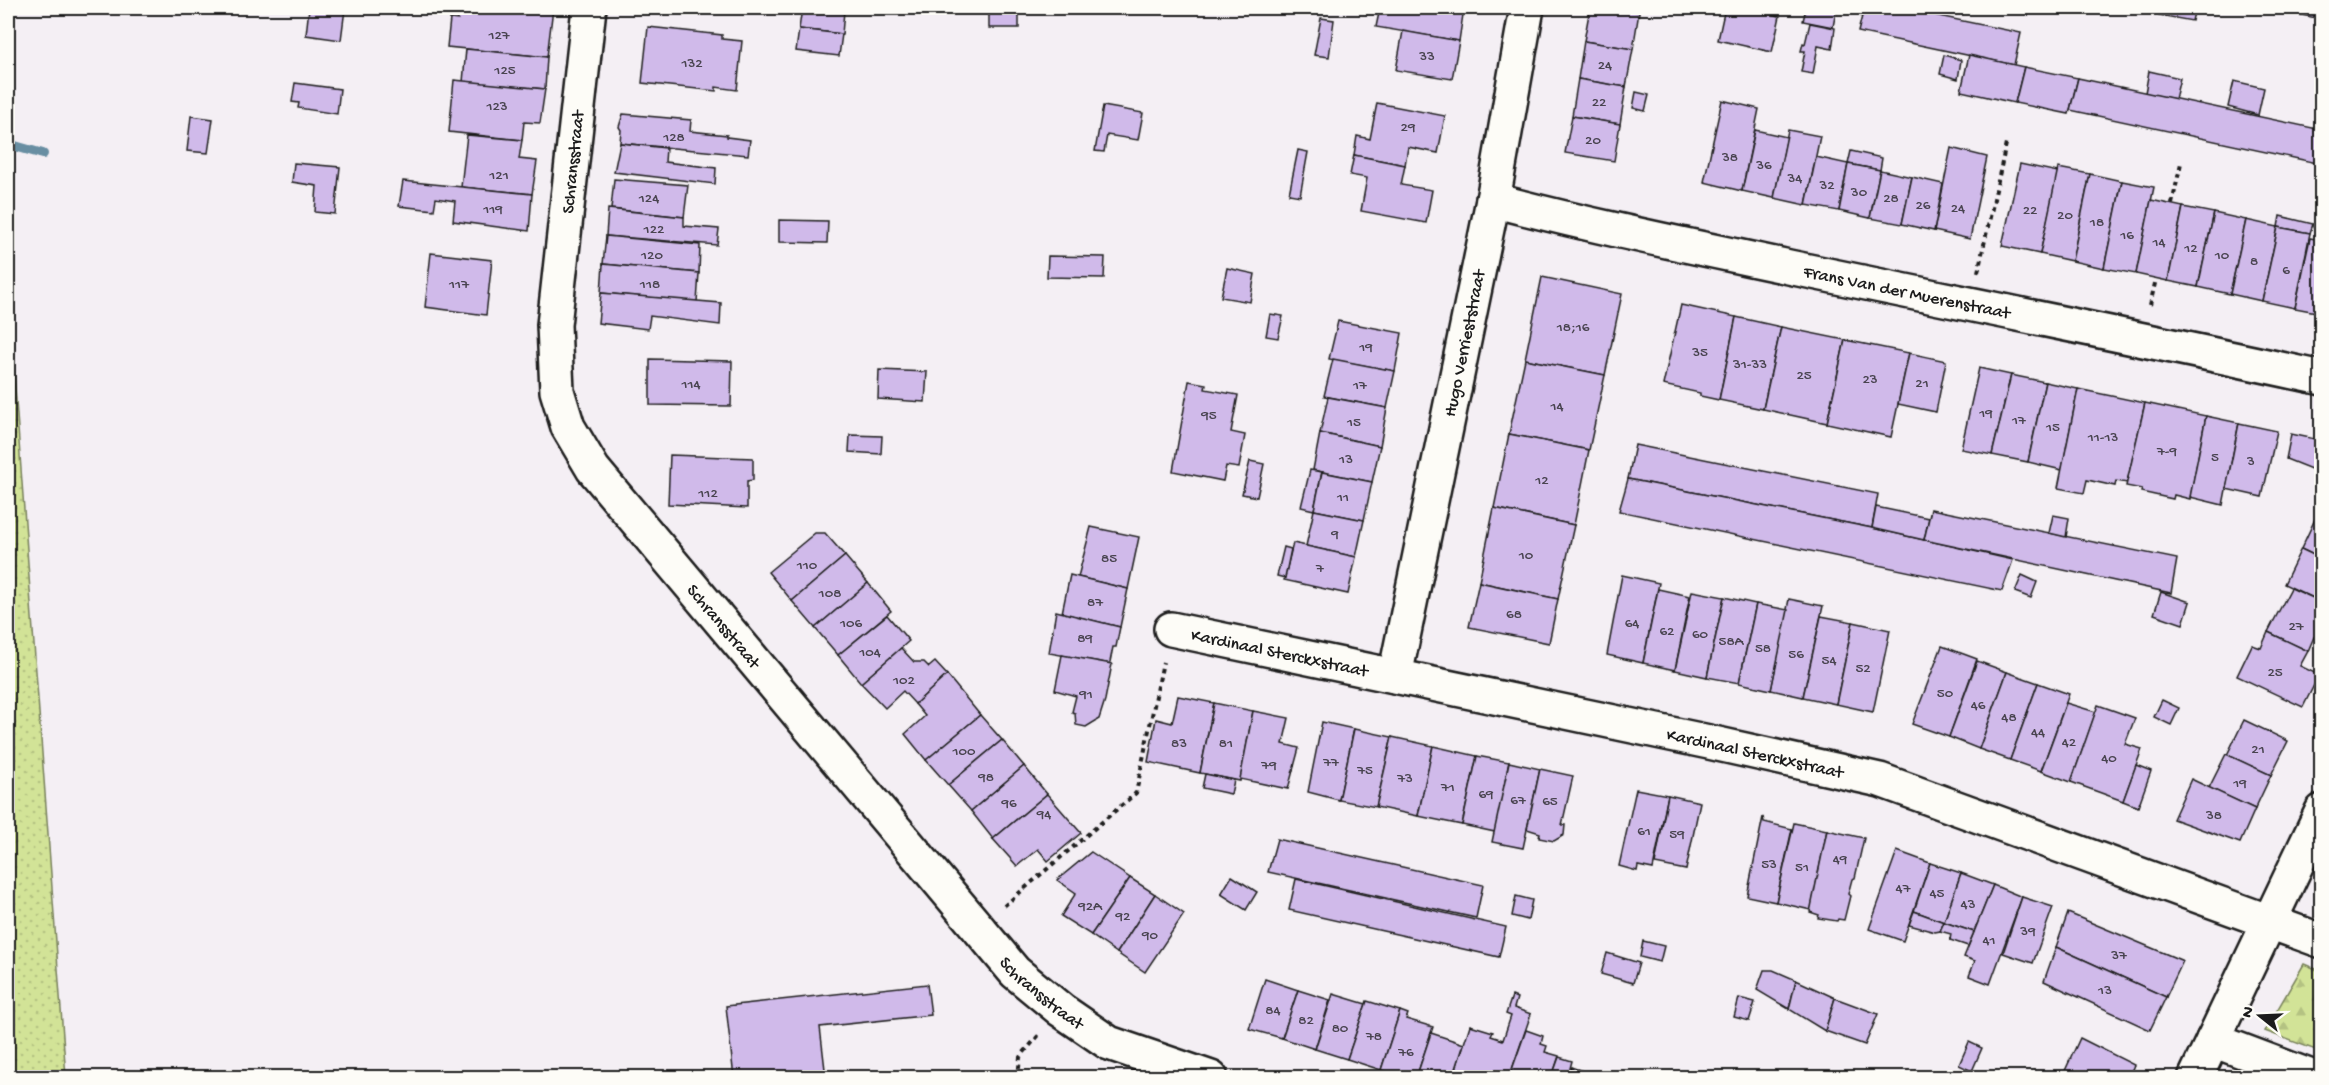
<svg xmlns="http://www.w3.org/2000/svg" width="2329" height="1085" font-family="'Gochi Hand',sans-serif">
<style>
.grass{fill:url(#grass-dots);stroke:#77805a;stroke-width:1.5}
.forest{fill:url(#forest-firs);stroke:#77805a;stroke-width:1.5}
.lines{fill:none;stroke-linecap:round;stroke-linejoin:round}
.stream{stroke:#688ea2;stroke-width:10}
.building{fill:#d0baea;stroke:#1c1c1c;stroke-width:1.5}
.minor-casing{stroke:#1c1c1c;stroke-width:38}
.path{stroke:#1c1c1c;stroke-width:4;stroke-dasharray:4.5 4.5;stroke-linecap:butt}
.minor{stroke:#fdfcf7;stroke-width:33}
.labels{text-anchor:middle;stroke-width:5;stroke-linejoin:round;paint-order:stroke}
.number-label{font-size:15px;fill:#494450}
.street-label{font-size:18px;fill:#1c1c1c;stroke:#fdfcf7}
</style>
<defs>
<pattern id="grass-dots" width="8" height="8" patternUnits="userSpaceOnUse" patternTransform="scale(1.5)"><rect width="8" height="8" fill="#d2e397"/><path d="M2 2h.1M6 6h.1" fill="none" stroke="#b4c282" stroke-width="1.8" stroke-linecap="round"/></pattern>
<pattern id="forest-firs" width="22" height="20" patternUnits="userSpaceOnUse" patternTransform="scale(1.5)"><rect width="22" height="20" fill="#d2e397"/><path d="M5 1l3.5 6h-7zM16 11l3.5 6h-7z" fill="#b4c282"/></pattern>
</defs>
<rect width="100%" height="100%" fill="#f4eff4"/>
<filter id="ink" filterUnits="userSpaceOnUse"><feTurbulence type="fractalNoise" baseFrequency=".0167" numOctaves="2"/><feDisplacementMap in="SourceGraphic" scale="12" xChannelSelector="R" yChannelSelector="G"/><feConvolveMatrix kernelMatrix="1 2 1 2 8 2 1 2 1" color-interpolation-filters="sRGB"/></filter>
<g filter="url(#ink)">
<path class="grass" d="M8,293L66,1077H8Z"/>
<path class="forest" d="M2304,964L2321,971V1052L2265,1031Z"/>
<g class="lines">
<path class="stream" d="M8,144L43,154"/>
</g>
<g class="building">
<path d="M309,8L345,9L341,40L306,35Z"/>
<path d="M459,8H553L547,57L447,47L450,19L458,20Z"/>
<path d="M802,8L844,11L842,34L799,29Z"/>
<rect x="989" y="8" width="30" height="20"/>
<path d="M1380,8H1464L1459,41L1376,27Z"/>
<path d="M1590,8H1614L1639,12L1633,49L1584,41Z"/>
<path d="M1725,8H1740L1780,16L1772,52L1718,40Z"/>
<path d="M1806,8H1825L1836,11L1833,27L1803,21Z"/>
<path d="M1864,8H1900L2021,33L2014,65L1858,32Z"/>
<path d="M2161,8H2195L2192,21L2159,15Z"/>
<path d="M2302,8H2322V19L2301,15Z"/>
<path d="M1321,18L1334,20L1329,57L1314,55Z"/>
<path d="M1810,23L1835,28L1832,49L1818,46L1813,74L1801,72L1805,51H1801L1803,43L1805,44Z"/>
<path d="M648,27L722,35V39L742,41L737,90L716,87V91L642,83Z"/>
<path d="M799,29L842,34L839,56L796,51Z"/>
<path d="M1403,31L1459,41L1452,79L1396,70Z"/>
<path d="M1584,41L1633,49L1626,87L1578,79Z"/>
<path d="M466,49L547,57L545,89L463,82Z"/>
<path d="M1944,55L1961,60L1958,79L1940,74Z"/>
<path d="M1969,55L2024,67L2015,103L1961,91Z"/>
<path d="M2024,67L2078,78L2069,114L2015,103Z"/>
<path d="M2149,71L2180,78L2175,99L2145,93Z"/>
<path d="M2078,78L2322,130V164L2070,110Z"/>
<path d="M1578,79L1626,87L1620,124L1572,116Z"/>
<path d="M454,80L545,89L540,123L524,122L522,140L449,132Z"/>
<path d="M2234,81L2264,88L2258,115L2228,107Z"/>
<path d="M295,83L340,89L337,114L298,108L299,103L292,102Z"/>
<path d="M1636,92L1649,95L1645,111L1633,108Z"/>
<path d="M1722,100L1759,109L1742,191L1704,182Z"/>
<path d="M1377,103L1445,116L1438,153L1408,147L1405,165L1354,155L1357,136L1370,139Z"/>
<path d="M1103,106L1143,113L1138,140L1107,135L1104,152L1095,151Z"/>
<path d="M623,114L691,120L690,131L727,135V137L750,140L748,155L620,143L621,130L619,127Z"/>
<path d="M191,116L213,119L208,153L187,151Z"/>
<path d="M1572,116L1620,124L1614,161L1565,153Z"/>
<path d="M1755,130L1787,137L1774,198L1742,191Z"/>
<path d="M1788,130L1820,136L1806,205L1774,198Z"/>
<path d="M467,135L522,140L519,159L537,161L532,194L461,187Z"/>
<path d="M620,143L666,148L665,162L716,168L715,184L614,172Z"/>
<path d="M1951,148L1987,157L1970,239L1934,231Z"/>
<path d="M1298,150L1308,152L1300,196L1289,194Z"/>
<path d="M1851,151L1882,158L1880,170L1848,164Z"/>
<path d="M1354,155L1405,165L1401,185L1432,190L1426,223L1361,211L1367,178L1350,175Z"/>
<path d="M1816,157L1848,164L1839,211L1806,205Z"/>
<path d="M294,163L340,167L335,214L315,212L317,186L292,182Z"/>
<path d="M1848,164L1880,170L1870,218L1839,211Z"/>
<path d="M2020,164L2058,172L2040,254L2002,246Z"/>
<path d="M2058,168L2090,174L2072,261L2040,254Z"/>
<path d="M1880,170L1912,177L1902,224L1870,218Z"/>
<path d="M2090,174L2122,181L2104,268L2072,261Z"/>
<path d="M1912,177L1943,184L1934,231L1902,224Z"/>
<path d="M614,179L688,185L684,217L611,209Z"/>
<path d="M403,181L532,194L529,231L453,221L455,201L436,198L434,210L399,206Z"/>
<path d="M2122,181L2154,187L2136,274L2104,268Z"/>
<path d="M2151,200L2183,207L2168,281L2136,274Z"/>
<path d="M2183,207L2214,213L2198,287L2168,281Z"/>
<path d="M608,209L684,217V226L719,229L717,245L606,236Z"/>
<path d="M2214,213L2246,220L2230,294L2198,287Z"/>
<path d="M2280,216L2313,224L2310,233L2278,227Z"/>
<path d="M779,220L828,221L827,243L779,242Z"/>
<path d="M2246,220L2278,227L2262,301L2230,294Z"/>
<path d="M2278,227L2310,233L2295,308L2262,301Z"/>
<path d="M606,236L700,245L699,273L603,264Z"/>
<path d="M2310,238L2322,240V313L2295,308Z"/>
<path d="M431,253L492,260L486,315L425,307Z"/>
<path d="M1048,256L1105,257L1104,278L1047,277Z"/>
<path d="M603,264L699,273L697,302L601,293Z"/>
<path d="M1227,268L1255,274L1250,302L1221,297Z"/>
<path d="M1542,277L1622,294L1605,375L1525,359Z"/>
<path d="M601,293L721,303L720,325L650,316L648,329L598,323Z"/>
<path d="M1681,305L1736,317L1719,400L1700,396V393L1663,385Z"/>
<path d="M1270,314L1283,316L1278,338L1266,336Z"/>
<path d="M1736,317L1781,327L1763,409L1719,400Z"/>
<path d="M1338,321L1402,333L1395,371L1329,359Z"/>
<path d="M1781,327L1845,340L1827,423L1763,409Z"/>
<path d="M1845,340L1909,353L1891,437L1827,423Z"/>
<path d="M1909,353L1946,361L1936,412L1898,404Z"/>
<path d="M650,359L732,361L731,406L650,405Z"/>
<path d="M1333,359L1395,371L1387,408L1324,396Z"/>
<path d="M1525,359L1605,375L1589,450L1509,434Z"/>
<path d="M1979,368L2011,375L1992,455L1961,449Z"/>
<path d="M879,370L927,372L925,402L878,399Z"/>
<path d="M2011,375L2045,382L2028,462L1992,455Z"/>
<path d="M1189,381L1206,384L1205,389L1238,395L1231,432L1245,435L1239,468L1226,466L1223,481L1173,471Z"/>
<path d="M2045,382L2078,389L2062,470L2028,462Z"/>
<path d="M2078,389L2145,403L2127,483L2116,481L2115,486L2087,480L2084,493L2058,488Z"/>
<path d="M1328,397L1387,408L1380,446L1320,433Z"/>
<path d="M2145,403L2206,416L2190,499L2174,495L2173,499L2141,492L2142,489L2126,486Z"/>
<path d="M2206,416L2239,423L2223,505L2190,497Z"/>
<path d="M2239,423L2277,431L2262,497L2226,489Z"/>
<path d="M1320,433L1380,446L1372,482L1313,470Z"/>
<path d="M1509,434L1589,450L1574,525L1494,508Z"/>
<path d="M2291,434L2320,440L2316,471L2286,459Z"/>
<path d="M850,435L882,436L881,454L849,452Z"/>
<path d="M1635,445L1878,494L1872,528L1628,479Z"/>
<path d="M670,455L753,458V480L747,481V508L668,504Z"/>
<path d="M1250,461L1264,464L1257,497L1242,494Z"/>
<path d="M1310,470L1322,472L1314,510L1301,507Z"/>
<path d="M1322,472L1372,482L1364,520L1314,510Z"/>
<path d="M1628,479L1872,528L2013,560L2002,591L1619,511Z"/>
<path d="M1876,507L1929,518L1924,540L1872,528Z"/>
<path d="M1494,508L1574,525L1558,599L1479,582Z"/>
<path d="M1931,509L2177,559L2171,593L1924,540Z"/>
<path d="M1314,510L1364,520L1356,557L1306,546Z"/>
<path d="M2053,515L2069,518L2066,537L2049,533Z"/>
<path d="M2317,515L2322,517V559L2301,549Z"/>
<path d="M1091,527L1139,537L1128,589L1078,577Z"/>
<path d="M815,533H825L845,556L792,601L768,572Z"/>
<path d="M1293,543L1356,557L1348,594L1284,580Z"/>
<path d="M1284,547L1291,549L1285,578L1277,576Z"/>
<path d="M2301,549L2322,559V602L2284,584Z"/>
<path d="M845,556L868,583L815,628L792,601Z"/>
<path d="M1070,575L1128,589L1120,627L1062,613Z"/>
<path d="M1622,575L1659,583L1643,663L1607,655Z"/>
<path d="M2022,575L2037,582L2031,598L2015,592Z"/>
<path d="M1479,582L1558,599L1549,643L1469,627Z"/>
<path d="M868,583L891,611L838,655L815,628Z"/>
<path d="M2291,588L2322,602V641L2314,637L2308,651L2268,632Z"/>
<path d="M1658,589L1690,596L1675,670L1643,663Z"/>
<path d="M1692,591L1724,597L1707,677L1675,670Z"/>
<path d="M2161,592L2190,602L2183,624L2154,614Z"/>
<path d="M1724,597L1756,604L1739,683L1707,677Z"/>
<path d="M1789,599L1823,606L1803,697L1771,690Z"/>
<path d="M1756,604L1788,610L1771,690L1739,683Z"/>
<path d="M1056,611L1120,627L1116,647H1113L1110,662L1112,664L1049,653Z"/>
<path d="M887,615L909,641L861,683L838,655Z"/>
<path d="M1821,616L1853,622L1836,704L1803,697Z"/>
<path d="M1853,622L1890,630L1873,712L1836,704Z"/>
<path d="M2268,632L2308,651L2300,666L2319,675L2303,707L2237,676L2252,645L2261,648Z"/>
<path d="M1942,646L1977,659L1949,737L1912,724Z"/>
<path d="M901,648L914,662H924L929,667L935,662L947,675L915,704L903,691L885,708L861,683Z"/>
<path d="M1062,655L1112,664L1105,700L1099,719L1086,727L1076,725L1075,713L1072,712L1076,696L1055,690Z"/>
<path d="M1977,661L2007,672L1979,749L1949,737Z"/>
<path d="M2007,672L2038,683L2010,760L1979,749Z"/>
<path d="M947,675L980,715L926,760L905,734L925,716L915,704Z"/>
<path d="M2038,683L2069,694L2041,771L2010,760Z"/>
<path d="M1178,696L1214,703L1200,773L1148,762L1156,719L1172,723Z"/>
<path d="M2162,700L2179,708L2171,725L2154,717Z"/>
<path d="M1214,703L1253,711L1240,781L1200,773Z"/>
<path d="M2066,703L2096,712L2071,782L2041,771Z"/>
<path d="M2098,705L2135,718L2125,744L2142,749L2123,801L2071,782Z"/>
<path d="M1253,711L1289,718L1283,744L1299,748L1288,789L1240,779Z"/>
<path d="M980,715L1002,740L948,785L926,760Z"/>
<path d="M2244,720L2288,741L2271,775L2227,755Z"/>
<path d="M1322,722L1354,729L1339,800L1308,792Z"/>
<path d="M1354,729L1392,737L1376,807L1339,800Z"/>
<path d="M1392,737L1433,746L1418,816L1376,807Z"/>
<path d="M1002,740L1024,766L971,811L948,785Z"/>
<path d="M1433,746L1477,756L1462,825L1418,816Z"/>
<path d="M2226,754L2271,775L2255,809L2209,788Z"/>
<path d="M1477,756L1509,762L1495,832L1462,825Z"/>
<path d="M1509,762L1540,769L1523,848L1492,842Z"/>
<path d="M2136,765L2151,771L2138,807L2123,801Z"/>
<path d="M1024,766L1047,794L993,839L971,811Z"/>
<path d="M1540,769L1573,776L1562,825H1565L1564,835L1554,841L1539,838L1540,833L1527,829Z"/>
<path d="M1205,774L1234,780L1231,794L1202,788Z"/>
<path d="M2191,779L2255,809L2240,843L2173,819Z"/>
<path d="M1636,789L1668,795L1653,869L1638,866L1637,871L1619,866Z"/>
<path d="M1047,794L1081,833L1048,861L1038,849L1017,866L993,839Z"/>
<path d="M1668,795L1700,802L1686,870L1655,864Z"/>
<path d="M1763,817L1764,822L1792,829L1776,902L1747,896Z"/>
<path d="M1794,823L1827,830L1811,910L1776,902Z"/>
<path d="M1827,830L1864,838L1855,878L1852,879L1848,894L1850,896L1844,920L1838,919L1837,921L1818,918L1819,915L1810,912Z"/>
<path d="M1277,839L1483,885L1476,918L1268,872Z"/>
<path d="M1897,851L1930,863L1903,941L1869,929Z"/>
<path d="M1091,852L1130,878L1091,935L1061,916L1076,893L1057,880Z"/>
<path d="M1930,863L1961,873L1944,922L1914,911Z"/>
<path d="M1961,873L1993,885L1974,932L1944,922Z"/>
<path d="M1232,876L1257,892L1246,910L1221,894Z"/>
<path d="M1130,878L1155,894L1117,953L1091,935Z"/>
<path d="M1296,879L1506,927L1499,957L1289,910Z"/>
<path d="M1993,885L2022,897L1990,984L1969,976L1975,961L1964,957Z"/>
<path d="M1155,894L1184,914L1145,972L1117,953Z"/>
<path d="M1516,896L1532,900L1528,920L1512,916Z"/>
<path d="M2022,897L2053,907L2033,963L2003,953Z"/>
<path d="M1914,911L1944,922L1940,931L1935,932L1909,925Z"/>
<path d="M2068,913L2183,961L2166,997L2056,947Z"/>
<path d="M1944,922L1974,932L1968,946L1950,940L1951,934L1940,931Z"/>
<path d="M1643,941L1664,946L1660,962L1640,957Z"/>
<path d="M2056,947L2166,997L2150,1030L2044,981Z"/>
<path d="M1607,953L1639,963L1633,983L1601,974Z"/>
<path d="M1764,970H1773L1796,980L1789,1009L1757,990Z"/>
<path d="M1265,979L1298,990L1282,1038L1249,1029Z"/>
<path d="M1796,980L1835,998L1825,1031L1789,1009Z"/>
<path d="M927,984L931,1015L820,1027L826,1078H734L726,1006Z"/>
<path d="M1298,990L1330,1000L1315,1049L1282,1038Z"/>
<path d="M1333,994L1366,1004L1347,1059L1315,1049Z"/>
<path d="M1512,996L1517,998L1514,1008L1531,1014L1509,1078H1453L1470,1025L1493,1032L1491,1036L1503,1040L1511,1016L1506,1014Z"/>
<path d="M1739,998L1755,1002L1749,1021L1734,1017Z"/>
<path d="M1835,998L1878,1014L1865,1045L1825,1031Z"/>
<path d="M1367,1001L1400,1011L1381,1070L1347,1059Z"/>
<path d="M1400,1011L1408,1014L1406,1019L1433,1027L1416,1078H1404L1381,1070Z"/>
<path d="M1526,1030L1543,1036L1541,1044L1547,1046L1545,1052L1559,1056L1554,1071L1567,1078H1509Z"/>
<path d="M1431,1033L1464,1044L1453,1078H1416Z"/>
<path d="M2080,1038L2134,1065L2128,1078H2074L2064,1073Z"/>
<path d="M1969,1042L1982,1048L1972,1071L1959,1065Z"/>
<path d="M1559,1057L1572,1061L1568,1076L1554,1071Z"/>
<path d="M1571,1067L1583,1071V1072L1599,1078L1568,1076Z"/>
</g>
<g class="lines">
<g class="minor-casing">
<g id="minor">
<path id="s1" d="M589,8L554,325L557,391L568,427L593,469L1015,972L1061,1010L1109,1043L1211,1078"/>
<path id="s2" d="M1493,200C1591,226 1690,246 1789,267C1967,304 2144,339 2322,378"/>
<path id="s3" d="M1171,629L1709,742L1880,780L2322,941"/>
<path id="s4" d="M1395,676L1493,200L1527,8"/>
<path d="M2213,1040L2314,1078"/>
<path d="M2195,1078L2322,811"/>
</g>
</g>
<g class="path">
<path d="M2172,204L2181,163"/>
<path d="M1978,272L2006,144"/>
<path d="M2150,305L2156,279"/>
<path d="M1004,906L1136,793L1163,662"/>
<path d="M1018,1078L1020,1057L1039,1035"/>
</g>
<use href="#minor" class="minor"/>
</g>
</g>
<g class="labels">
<g class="number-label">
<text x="499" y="39">127</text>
<text x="1427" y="60">33</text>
<text x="692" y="67">132</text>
<text x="1605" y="69">24</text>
<text x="505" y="74">125</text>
<text x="1599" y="106">22</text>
<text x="497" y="110">123</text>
<text x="1408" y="131">29</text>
<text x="674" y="141">128</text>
<text x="1593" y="144">20</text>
<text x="1730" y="161">38</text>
<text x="1764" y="169">36</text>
<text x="499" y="179">121</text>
<text x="1795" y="182">34</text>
<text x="1827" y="189">32</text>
<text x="1859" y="196">30</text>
<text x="649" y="202">124</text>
<text x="1891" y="202">28</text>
<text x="1923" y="209">26</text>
<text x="1958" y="212">24</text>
<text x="493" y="213">119</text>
<text x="2030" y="214">22</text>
<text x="2065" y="219">20</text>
<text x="2097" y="226">18</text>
<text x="654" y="233">122</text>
<text x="2127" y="239">16</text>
<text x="2159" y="246">14</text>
<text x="2191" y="252">12</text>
<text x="652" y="259">120</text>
<text x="2222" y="259">10</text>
<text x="2254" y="265">8</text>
<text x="2286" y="274">6</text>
<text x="459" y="288">117</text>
<text x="650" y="288">118</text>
<text x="1573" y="331">18;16</text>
<text x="1366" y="351">19</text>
<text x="1700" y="356">35</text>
<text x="1750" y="368">31-33</text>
<text x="1804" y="379">25</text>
<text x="1870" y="383">23</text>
<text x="1922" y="387">21</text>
<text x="691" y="388">114</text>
<text x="1360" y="389">17</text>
<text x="1557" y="410">14</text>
<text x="1986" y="417">19</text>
<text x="1209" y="419">95</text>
<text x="2019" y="424">17</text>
<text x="1354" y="426">15</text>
<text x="2053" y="431">15</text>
<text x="2103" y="441">11-13</text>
<text x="2167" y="455">7-9</text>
<text x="2215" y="461">5</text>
<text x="1346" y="463">13</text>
<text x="2251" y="465">3</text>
<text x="1542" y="484">12</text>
<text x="708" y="497">112</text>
<text x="1343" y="501">11</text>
<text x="1335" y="538">9</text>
<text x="1526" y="559">10</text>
<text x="1109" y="562">85</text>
<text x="807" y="569">110</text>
<text x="1320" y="572">7</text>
<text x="830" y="597">108</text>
<text x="1095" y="606">87</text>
<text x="1514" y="618">68</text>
<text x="851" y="627">106</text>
<text x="1632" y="627">64</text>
<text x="2296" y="630">27</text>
<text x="1667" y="635">62</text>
<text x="1700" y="638">60</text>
<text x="1085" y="642">89</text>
<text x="1731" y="645">58A</text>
<text x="1763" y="652">58</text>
<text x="870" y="656">104</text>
<text x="1796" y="658">56</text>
<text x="1829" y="664">54</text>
<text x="1863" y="672">52</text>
<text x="2275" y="676">25</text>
<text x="904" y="684">102</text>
<text x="1945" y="697">50</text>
<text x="1086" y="698">91</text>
<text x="1978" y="709">46</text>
<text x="2009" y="721">48</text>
<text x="2038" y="736">44</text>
<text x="2069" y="746">42</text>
<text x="1179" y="747">83</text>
<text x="1226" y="747">81</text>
<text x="2258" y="753">21</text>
<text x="964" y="755">100</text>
<text x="2109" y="762">40</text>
<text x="1331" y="766">77</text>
<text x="1269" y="769">79</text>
<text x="1365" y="774">75</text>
<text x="986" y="781">98</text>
<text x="1405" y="782">73</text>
<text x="2240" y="787">19</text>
<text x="1448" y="791">71</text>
<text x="1486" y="798">69</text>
<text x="1518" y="804">67</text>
<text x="1550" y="805">65</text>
<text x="1009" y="807">96</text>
<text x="1044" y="818">94</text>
<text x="2214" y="819">38</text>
<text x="1644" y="835">61</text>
<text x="1677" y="838">59</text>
<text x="1840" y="863">49</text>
<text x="1769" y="868">53</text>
<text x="1802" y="871">51</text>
<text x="1903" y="892">47</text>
<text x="1937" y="897">45</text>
<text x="1968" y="908">43</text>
<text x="1090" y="910">92A</text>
<text x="1123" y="920">92</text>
<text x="2028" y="935">39</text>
<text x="1150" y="939">90</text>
<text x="1989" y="944">41</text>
<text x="2119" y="959">37</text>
<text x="2105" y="994">13</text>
<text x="1273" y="1014">84</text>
<text x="1306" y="1024">82</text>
<text x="1340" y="1032">80</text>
<text x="1374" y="1040">78</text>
<text x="1406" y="1056">76</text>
</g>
<g class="street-label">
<text transform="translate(572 162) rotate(-84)" y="6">Schransstraat</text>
<text dy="6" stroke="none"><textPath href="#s2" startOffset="424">Frans Van der Muerenstraat</textPath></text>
<text dy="6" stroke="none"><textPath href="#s4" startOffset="340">Hugo Verrieststraat</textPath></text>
<text dy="6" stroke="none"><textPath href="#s1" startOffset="676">Schransstraat</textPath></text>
<text dy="6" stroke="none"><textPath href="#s3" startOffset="111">Kardinaal Sterckxstraat</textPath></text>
<text dy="6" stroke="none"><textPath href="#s3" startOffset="597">Kardinaal Sterckxstraat</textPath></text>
<text dy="6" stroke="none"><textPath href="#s1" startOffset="1162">Schransstraat</textPath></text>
</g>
</g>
<rect width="2329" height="1085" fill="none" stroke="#fdfcf7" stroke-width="30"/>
<rect x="15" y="15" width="2299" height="1055" fill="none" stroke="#1c1c1c" stroke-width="2" filter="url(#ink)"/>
<g transform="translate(2260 1016) rotate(288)" stroke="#fdfcf7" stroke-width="4.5" paint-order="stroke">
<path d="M0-4.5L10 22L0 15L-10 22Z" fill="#1c1c1c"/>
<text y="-9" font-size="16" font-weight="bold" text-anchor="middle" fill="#1c1c1c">N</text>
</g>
</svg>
